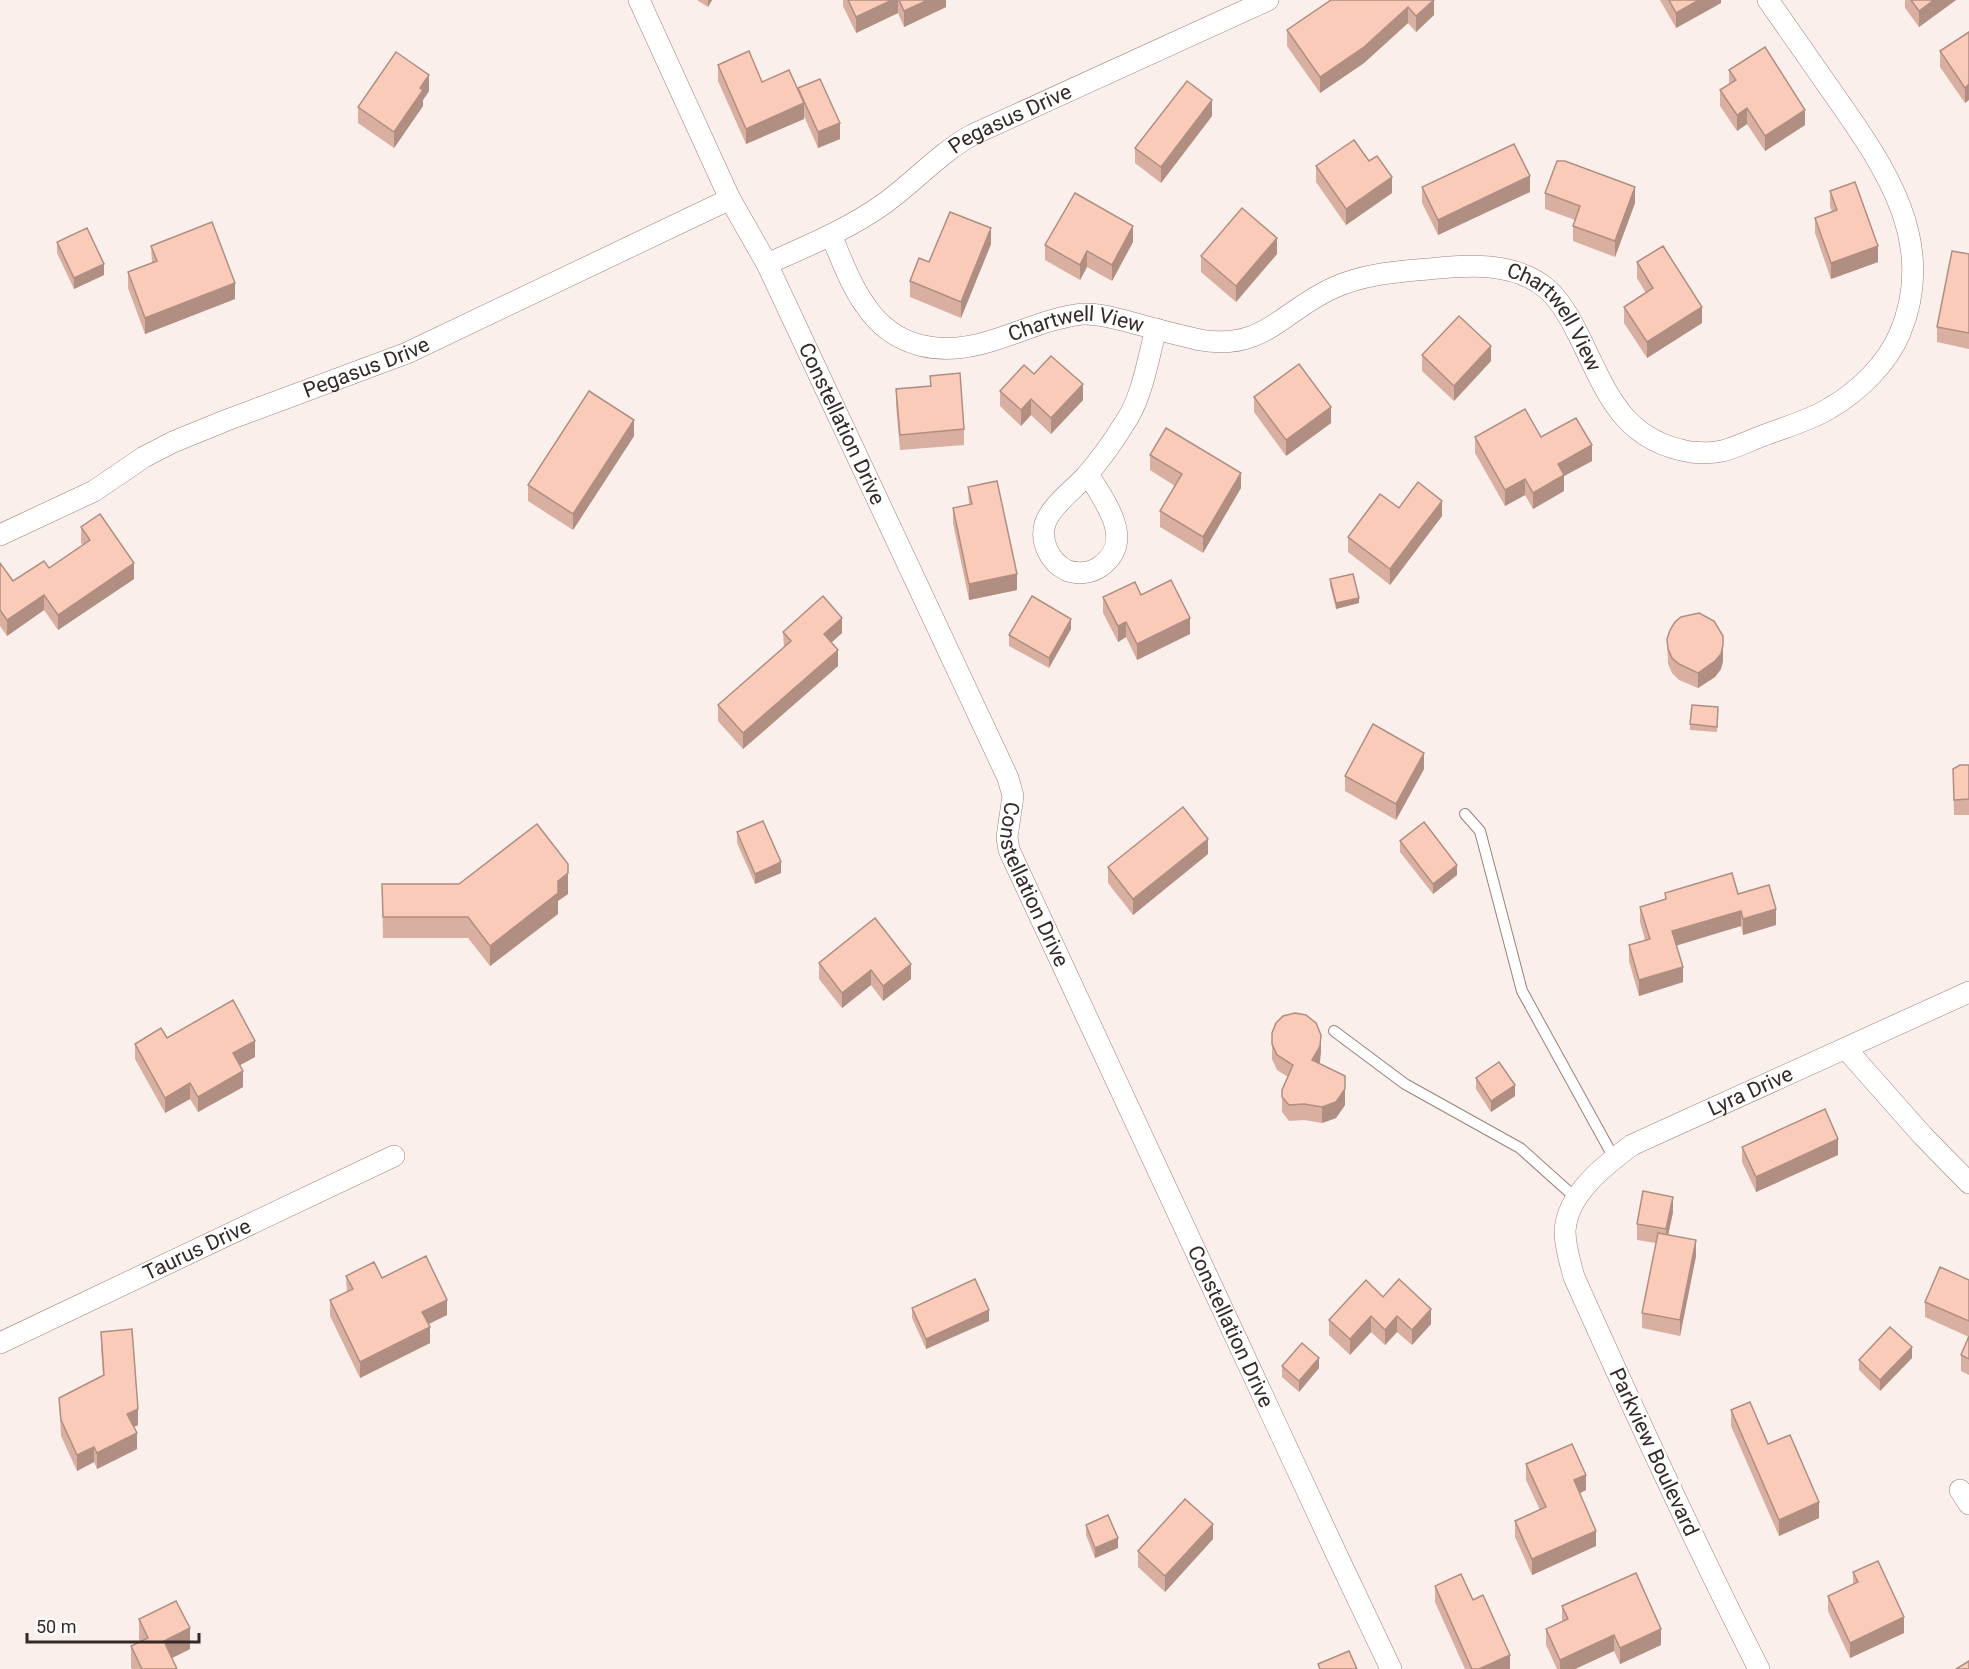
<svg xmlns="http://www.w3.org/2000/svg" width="1969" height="1669" font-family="Roboto,sans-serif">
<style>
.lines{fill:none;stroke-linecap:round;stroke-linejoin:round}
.lane-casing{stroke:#9a8178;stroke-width:12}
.street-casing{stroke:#9a8178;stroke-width:22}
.lane{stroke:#fff;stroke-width:10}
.street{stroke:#fff;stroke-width:21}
.wall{fill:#d8afa0}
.shaded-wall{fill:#b08e82}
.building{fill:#fbcbba;stroke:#b08e82;stroke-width:1.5}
.labels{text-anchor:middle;stroke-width:5;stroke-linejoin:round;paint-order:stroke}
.street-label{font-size:21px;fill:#342926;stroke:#fff}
</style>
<rect width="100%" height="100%" fill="#fbefeb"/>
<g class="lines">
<g class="lane-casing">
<g id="lane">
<path d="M1465,814L1480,831L1522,991L1614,1158"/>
<path d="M1334,1031L1405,1084L1520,1148L1577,1199"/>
</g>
</g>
<g class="street-casing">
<g id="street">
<path id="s1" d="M639,0L730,199L767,264L1008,778L1013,796L1007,837L1009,850L1335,1551L1391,1669"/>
<path id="s2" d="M831,235C841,258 850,284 865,305C895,350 943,356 991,341C1021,332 1052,317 1083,314C1101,313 1120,320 1137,324C1158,330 1179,335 1200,340C1264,351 1282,311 1333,288C1364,274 1395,272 1428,269C1449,267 1469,265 1490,267C1510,269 1531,275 1547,289C1560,300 1570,318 1578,334C1606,390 1621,441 1691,452C1700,453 1713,453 1722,451C1735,448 1749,441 1762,436C1785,427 1809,421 1830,408C1859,391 1887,364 1900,333C1938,243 1885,167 1835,96C1813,64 1790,32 1768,0"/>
<path id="s3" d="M767,264C807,246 849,229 885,203C915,181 940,153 972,135L1268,0"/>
<path d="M1088,474C1104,501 1136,540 1101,566C1092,573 1077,575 1066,570C1050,562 1040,542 1045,524C1050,507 1074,489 1086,476C1100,460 1113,442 1124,424C1142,399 1148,359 1156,329"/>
<path id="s4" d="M0,535L94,491L144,457L173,442L227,420L407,353L730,199"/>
<path d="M1846,1049L1923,1136L1969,1183"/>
<path id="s5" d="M0,1343L394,1156"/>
<path d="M1960,1490L1969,1504"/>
<path id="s6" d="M1759,1669C1693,1540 1633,1409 1574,1277C1570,1262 1565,1247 1565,1231C1567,1194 1605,1165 1632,1145L1969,992"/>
</g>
</g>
<use href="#lane" class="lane"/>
<use href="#street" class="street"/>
</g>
<g class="wall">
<path d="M697,0H712L708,7Z"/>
<path d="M843,0H946V7L904,27L898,13L856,33L843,6Z"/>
<path d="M1434,0V15L1416,32L1408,23L1364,63L1320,93L1287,46V30Z"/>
<path d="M1660,0H1721V3L1676,28Z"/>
<path d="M1905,0H1956L1919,27L1905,8Z"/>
<path d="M1969,32L1965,103L1940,67V51Z"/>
<path d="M718,65L762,82L798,91V88L840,139L818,148L804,116V119L746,144L718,81Z"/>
<path d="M1729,70L1805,125L1765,151L1747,124L1737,131L1720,106V90L1729,84Z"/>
<path d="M429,91L423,100V106L394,148L358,123V107Z"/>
<path d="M1212,116L1161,183L1135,163V148Z"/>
<path d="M1316,166L1392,193L1346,225L1316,182Z"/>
<path d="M1422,187L1530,192L1438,235L1422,203Z"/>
<path d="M1830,191L1878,262L1831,279L1815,233V218L1832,212L1830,206Z"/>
<path d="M1545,193L1635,203L1615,257L1573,241V226L1575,220L1545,209Z"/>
<path d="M57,242L104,275L74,289L57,253Z"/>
<path d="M1133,242L1112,281L1087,267L1080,280L1045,260V245Z"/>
<path d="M991,244L961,318L910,297V281L929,262Z"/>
<path d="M151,246L235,299L145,334L128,288V272L152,263Z"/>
<path d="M1277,254L1236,302L1201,272V256Z"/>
<path d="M1969,254V349L1937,342V327Z"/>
<path d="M1637,262L1702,323L1647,358L1624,323V307L1646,293L1637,278Z"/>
<path d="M1422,355L1491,361L1454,401L1422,371Z"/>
<path d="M1034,374L1083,400L1051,434L1031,415L1021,426L1000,406V391Z"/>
<path d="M930,376L964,429V445L900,450L896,405V389L930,386Z"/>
<path d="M1254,397L1331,423L1286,456L1254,412Z"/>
<path d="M634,436L573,530L528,501V485Z"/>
<path d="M1475,437H1541L1592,461L1564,476V491L1533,509L1525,495L1505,506L1475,453Z"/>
<path d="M1150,455L1241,488L1203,553L1160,527V511L1175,486L1150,470Z"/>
<path d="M968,487L1017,590L969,600L953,523V508L969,505Z"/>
<path d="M1399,508L1442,516L1390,585L1348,552V537Z"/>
<path d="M81,527L134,579L58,630L44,610L7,636L0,626V563L13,581L49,568L83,545L81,543Z"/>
<path d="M1330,579L1359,603L1336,609L1330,585Z"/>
<path d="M1141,595L1190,634L1137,660L1126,637L1118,642L1103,613V597Z"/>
<path d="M1071,629L1049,668L1009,646V635Z"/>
<path d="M783,632L842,633L832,642L838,666L743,749L718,721V705L784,648Z"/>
<path d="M1667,639L1723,661L1721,669L1715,677L1698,688L1679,680L1672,673L1668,664Z"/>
<path d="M1718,707L1717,732L1690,730V724Z"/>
<path d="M1969,765V815H1954L1953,769Z"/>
<path d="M1424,769L1396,820L1345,791V776Z"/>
<path d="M737,832L781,873L755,884L737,843Z"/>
<path d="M1400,841L1457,875L1433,894L1400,852Z"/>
<path d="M1208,854L1133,915L1108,883V867Z"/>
<path d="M382,884L568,894L558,901V914L490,966L468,938H383Z"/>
<path d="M1665,893L1738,894L1776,925L1743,935L1741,926L1676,945L1683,982L1639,996L1629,961V945L1645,940L1640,922V907L1665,899Z"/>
<path d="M819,963L911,964V979L883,1001L871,985L842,1008L819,979Z"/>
<path d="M1272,1033L1321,1051L1319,1063L1345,1105L1336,1118L1322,1123L1304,1120L1289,1121L1282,1112V1090L1288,1077L1277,1070L1272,1059Z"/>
<path d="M167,1038L255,1057L240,1065L243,1087L198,1112L190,1099L165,1113L135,1059V1044Z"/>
<path d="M1476,1078L1515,1096L1491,1112L1476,1089Z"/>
<path d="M1742,1147L1838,1155L1756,1192L1742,1162Z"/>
<path d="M1673,1212L1668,1235L1696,1256L1680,1336L1642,1328V1313L1656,1243L1637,1240V1224Z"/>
<path d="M346,1276L382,1278L447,1315L429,1324L430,1343L360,1378L330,1316V1300L347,1292Z"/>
<path d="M1969,1280V1375L1961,1371V1355L1969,1337L1925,1317V1302Z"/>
<path d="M1383,1297L1431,1324L1412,1345L1397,1332L1385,1345L1371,1332L1350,1355L1329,1335V1320Z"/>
<path d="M912,1308L989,1321L926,1349L912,1318Z"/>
<path d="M101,1332L138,1425L134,1427L137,1449L97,1469L94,1462L77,1471L61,1436L59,1398L103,1375L101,1347Z"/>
<path d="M1912,1358L1880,1391L1859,1370V1360Z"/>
<path d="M1282,1366L1319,1368L1299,1392L1282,1377Z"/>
<path d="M1731,1410L1768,1444L1819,1518L1779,1536L1731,1426Z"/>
<path d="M1526,1464L1586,1490L1580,1493L1596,1546L1532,1575L1515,1537V1521L1540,1510L1526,1480Z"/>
<path d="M1086,1525L1118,1548L1095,1558L1086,1535Z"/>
<path d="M1213,1539L1165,1592L1138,1567V1551Z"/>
<path d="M1853,1572L1904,1633L1850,1658L1828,1611V1596L1853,1584Z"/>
<path d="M1435,1586L1473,1600L1510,1669H1465L1435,1602Z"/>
<path d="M1562,1606L1661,1645L1620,1664L1614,1651L1575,1669H1557L1546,1645V1629L1562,1622Z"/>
<path d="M139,1619L190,1649L172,1658L177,1669H132L131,1667V1646L140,1641L139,1639Z"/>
</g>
<g class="shaded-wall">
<path d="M708,0H712L708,7Z"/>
<path d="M892,0H898V13L856,33V17Z"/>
<path d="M928,0H946V7L904,27V11Z"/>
<path d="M1434,0V15L1416,32V16Z"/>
<path d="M1699,0H1721V3L1676,28V13Z"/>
<path d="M1934,0H1956L1919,27V11Z"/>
<path d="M1408,7V23L1364,63L1320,93V77Z"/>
<path d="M429,75V91L423,100V106L394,148V132L420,88Z"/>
<path d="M1969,84V100L1965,103V88Z"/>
<path d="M1212,100V116L1161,183V167Z"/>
<path d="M804,103V119L746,144V129Z"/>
<path d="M1747,108V124L1737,131V115Z"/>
<path d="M1805,110V125L1765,151V136Z"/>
<path d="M840,123V139L818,148V132Z"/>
<path d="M1530,176V192L1438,235V220Z"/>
<path d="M1392,177V193L1346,225V209Z"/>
<path d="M1635,187V203L1615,257V241Z"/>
<path d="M1133,226V242L1112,281V265Z"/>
<path d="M991,228V244L961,318V302Z"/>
<path d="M1277,238V254L1236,302V286Z"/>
<path d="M1878,246V262L1831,279V263Z"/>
<path d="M1087,251V267L1080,280V265Z"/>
<path d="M104,264V275L74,289V278Z"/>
<path d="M235,283V299L145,334V318Z"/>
<path d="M1702,307V323L1647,358V342Z"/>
<path d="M1491,346V361L1454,401V386Z"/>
<path d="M1083,384V400L1051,434V418Z"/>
<path d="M1031,399V415L1021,426V410Z"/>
<path d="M1331,407V423L1286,456V440Z"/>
<path d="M634,420V436L573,530V514Z"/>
<path d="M1592,445V461L1564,476V491L1533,509V493L1558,464Z"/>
<path d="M1241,473V488L1203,553V537Z"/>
<path d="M1525,479V495L1505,506V490Z"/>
<path d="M1442,501V516L1390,585V569Z"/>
<path d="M134,563V579L58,630V615Z"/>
<path d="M1017,574V590L969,600V584Z"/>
<path d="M44,595V610L7,636V620Z"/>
<path d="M1359,598V603L1336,609V603Z"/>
<path d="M842,618V633L824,649V634Z"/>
<path d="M1190,618V634L1137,660V644Z"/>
<path d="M1071,619V629L1049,668V658Z"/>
<path d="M1126,622V637L1118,642V626Z"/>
<path d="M1723,645V661L1721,669L1715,677L1698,688V673Z"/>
<path d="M838,650V666L743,749V733Z"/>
<path d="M1424,753V769L1396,820V804Z"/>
<path d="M1208,839V854L1133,915V899Z"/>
<path d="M781,862V873L755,884V874Z"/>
<path d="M1457,865V875L1433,894V884Z"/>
<path d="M568,873V894L558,901V914L490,966V946L558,881Z"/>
<path d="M1776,909V925L1743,935V919Z"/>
<path d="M1741,911V926L1672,947V931Z"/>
<path d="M911,964V979L883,1001V986Z"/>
<path d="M1683,967V982L1639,996V980Z"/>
<path d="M871,970V985L842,1008V993Z"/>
<path d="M1321,1035V1051L1320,1062L1312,1075V1060Z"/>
<path d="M255,1041V1057L233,1069V1053Z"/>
<path d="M243,1071V1087L198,1112V1097Z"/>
<path d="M1345,1076V1105L1336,1118L1322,1123V1107Z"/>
<path d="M190,1083V1099L165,1113V1098Z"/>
<path d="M1515,1085V1096L1491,1112V1101Z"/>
<path d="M1838,1139V1155L1756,1192V1177Z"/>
<path d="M1673,1197V1212L1666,1245V1229Z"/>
<path d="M1696,1240V1256L1680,1336V1320Z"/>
<path d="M447,1300V1315L422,1327V1312Z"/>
<path d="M1431,1309V1324L1412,1345V1330Z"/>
<path d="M989,1310V1321L926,1349V1339Z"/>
<path d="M1371,1316V1332L1350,1355V1339Z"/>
<path d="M1397,1316V1332L1385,1345V1330Z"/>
<path d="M430,1327V1343L360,1378V1362Z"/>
<path d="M1912,1347V1358L1880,1391V1380Z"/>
<path d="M1319,1358V1368L1299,1392V1381Z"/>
<path d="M138,1409V1425L127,1430V1414Z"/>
<path d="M137,1433V1449L97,1469V1453Z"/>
<path d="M94,1447V1462L77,1471V1455Z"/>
<path d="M1586,1475V1490L1574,1496V1480Z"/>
<path d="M1819,1502V1518L1779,1536V1520Z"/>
<path d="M1213,1524V1539L1165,1592V1576Z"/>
<path d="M1596,1531V1546L1532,1575V1559Z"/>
<path d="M1118,1538V1548L1095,1558V1548Z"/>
<path d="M1904,1617V1633L1850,1658V1643Z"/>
<path d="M190,1628V1649L164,1662V1641Z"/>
<path d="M1661,1629V1645L1620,1664V1648Z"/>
<path d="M1614,1635V1651L1575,1669H1560V1660Z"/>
<path d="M1510,1655V1669H1479Z"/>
</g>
<g class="building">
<path d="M848,0H892L856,17Z"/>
<path d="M899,0H928L904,11Z"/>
<path d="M1331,0H1434L1416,16L1408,7L1364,47L1320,77L1287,30Z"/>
<path d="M1669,0H1699L1676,13Z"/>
<path d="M1911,0H1934L1919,11Z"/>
<path d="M1969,32V84L1965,88L1940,51Z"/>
<path d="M1765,47L1805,110L1765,136L1747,108L1737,115L1720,90L1736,80L1729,70Z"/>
<path d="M749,51L762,82L789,70L804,103L746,129L718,65Z"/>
<path d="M396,52L429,75L420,88L423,90L394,132L358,107Z"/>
<path d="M820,79L840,123L818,132L798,88Z"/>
<path d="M1187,81L1212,100L1161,167L1135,148Z"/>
<path d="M1354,140L1369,161L1377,156L1392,177L1346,209L1316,166Z"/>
<path d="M1514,144L1530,176L1438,220L1422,187Z"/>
<path d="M1557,161H1565L1635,187L1615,241L1573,226L1580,206L1545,193Z"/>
<path d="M1855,182L1878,246L1831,263L1815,218L1837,210L1830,191Z"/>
<path d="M1075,193L1133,226L1112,265L1087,251L1080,265L1045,245Z"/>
<path d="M1242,208L1277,238L1236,286L1201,256Z"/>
<path d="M950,212L991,228L961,302L910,281L919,258L929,262Z"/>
<path d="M212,222L235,283L145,318L128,272L157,261L151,246Z"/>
<path d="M87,228L104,264L74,278L57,242Z"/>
<path d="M1663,246L1702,307L1647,342L1624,307L1653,288L1637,262Z"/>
<path d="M1952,251L1969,254V333L1937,327Z"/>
<path d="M1459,316L1491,346L1454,386L1422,355Z"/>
<path d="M1051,356L1083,384L1051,418L1031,399L1021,410L1000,391L1024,365L1034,374Z"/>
<path d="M1299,364L1331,407L1286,440L1254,397Z"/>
<path d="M960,373L964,429L900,435L896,389L931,386L930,376Z"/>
<path d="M589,391L634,420L573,514L528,485Z"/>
<path d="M1525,409L1541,437L1576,418L1592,445L1558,464L1564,475L1533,493L1525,479L1505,490L1475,437Z"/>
<path d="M1166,428L1241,473L1203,537L1160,511L1182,474L1150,455Z"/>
<path d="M997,481L1017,574L969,584L953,508L972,504L968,487Z"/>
<path d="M1418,482L1442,501L1390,569L1348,537L1380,494L1399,508Z"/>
<path d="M100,514L134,563L58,615L44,595L7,620L0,610V563L13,581L44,561L49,568L90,540L81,527Z"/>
<path d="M1353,574L1359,598L1336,603L1330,579Z"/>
<path d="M1171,580L1190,618L1137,644L1126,622L1118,626L1103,597L1135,582L1141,595Z"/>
<path d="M823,596L842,618L824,634L838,650L743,733L718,705L791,641L783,632Z"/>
<path d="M1032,596L1071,619L1049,658L1009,635Z"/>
<path d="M1699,613L1714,621L1723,636V645L1721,654L1715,661L1698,673L1679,664L1672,658L1668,649L1667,639L1670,630L1675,622L1681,617Z"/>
<path d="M1692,705L1718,707L1717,727L1690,724Z"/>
<path d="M1373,724L1424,753L1396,804L1345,776Z"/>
<path d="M1960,765H1969V799L1954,800L1953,769Z"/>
<path d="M1183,807L1208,839L1133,899L1108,867Z"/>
<path d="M763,821L781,862L755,874L737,832Z"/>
<path d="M1424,822L1457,865L1433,884L1400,841Z"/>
<path d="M537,824L568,864V873L558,881V893L490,946L468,917H383L382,884H459Z"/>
<path d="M1732,873L1738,894L1769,885L1776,909L1743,919L1741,911L1672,931L1683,967L1639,980L1629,945L1650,939L1640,907L1666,899L1665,893Z"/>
<path d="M875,918L911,964L883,986L871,970L842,993L819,963Z"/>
<path d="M233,1000L255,1041L233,1053L243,1071L198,1097L190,1083L165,1098L135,1044L161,1028L167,1038Z"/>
<path d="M1295,1013L1306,1015L1316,1023L1321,1035L1320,1046L1312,1060L1345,1076V1089L1336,1102L1322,1107L1304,1104L1289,1105L1282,1097V1090L1293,1065L1277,1055L1272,1044V1033L1276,1023L1283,1016Z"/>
<path d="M1499,1062L1515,1085L1491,1101L1476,1078Z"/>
<path d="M1825,1109L1838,1139L1756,1177L1742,1147Z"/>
<path d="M1643,1191L1673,1197L1666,1229L1637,1224Z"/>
<path d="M1658,1233L1696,1240L1680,1320L1642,1313Z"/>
<path d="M426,1256L447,1300L422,1312L430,1327L360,1362L330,1300L353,1289L346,1276L374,1262L382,1278Z"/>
<path d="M1940,1267L1969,1280V1321L1925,1302Z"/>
<path d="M975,1279L989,1310L926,1339L912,1308Z"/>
<path d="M1399,1279L1431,1309L1412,1330L1397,1316L1385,1330L1371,1316L1350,1339L1329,1320L1366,1280L1383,1297Z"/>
<path d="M1890,1327L1912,1347L1880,1380L1859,1360Z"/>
<path d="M132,1329L138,1409L127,1414L137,1433L97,1453L94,1447L77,1455L61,1420L59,1398L104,1375L101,1332Z"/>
<path d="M1969,1336V1359L1961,1355Z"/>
<path d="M1302,1343L1319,1358L1299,1381L1282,1366Z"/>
<path d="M1750,1402L1768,1444L1790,1435L1819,1502L1779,1520L1731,1410Z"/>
<path d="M1572,1444L1586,1475L1574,1480L1596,1531L1532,1559L1515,1521L1546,1507L1526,1464Z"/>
<path d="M1185,1499L1213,1524L1165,1576L1138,1551Z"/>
<path d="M1108,1515L1118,1538L1095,1548L1086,1525Z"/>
<path d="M1878,1561L1904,1617L1850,1643L1828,1596L1858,1582L1853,1572Z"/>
<path d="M1636,1573L1661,1629L1620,1648L1614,1635L1560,1660L1546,1629L1568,1619L1562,1606Z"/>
<path d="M1461,1574L1473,1600L1483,1595L1510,1655L1479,1669H1472L1435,1586Z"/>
<path d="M176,1601L190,1628L164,1641L177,1669H142L131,1646L148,1638L139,1619Z"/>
<path d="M1349,1651L1357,1669H1320L1318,1664Z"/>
<path d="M1969,1661V1669H1956Z"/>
</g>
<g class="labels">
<g class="street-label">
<text dy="7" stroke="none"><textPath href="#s3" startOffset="285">Pegasus Drive</textPath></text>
<text dy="7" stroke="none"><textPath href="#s2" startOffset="830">Chartwell View</textPath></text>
<text dy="7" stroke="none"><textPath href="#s2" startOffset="308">Chartwell View</textPath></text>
<text dy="7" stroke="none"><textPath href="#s4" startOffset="404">Pegasus Drive</textPath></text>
<text dy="7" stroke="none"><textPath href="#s1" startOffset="470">Constellation Drive</textPath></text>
<text dy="7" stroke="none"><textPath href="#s1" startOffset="974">Constellation Drive</textPath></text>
<text dy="7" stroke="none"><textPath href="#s6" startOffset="723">Lyra Drive</textPath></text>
<text dy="7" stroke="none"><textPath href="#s5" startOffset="218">Taurus Drive</textPath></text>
<text dy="7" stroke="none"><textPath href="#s1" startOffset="1460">Constellation Drive</textPath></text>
<text transform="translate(1654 1452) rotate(65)" y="7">Parkview Boulevard</text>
</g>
</g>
<path d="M27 1633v9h172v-9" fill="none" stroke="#342926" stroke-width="3"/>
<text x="36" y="1633" font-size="18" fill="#342926" stroke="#ffffff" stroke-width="4.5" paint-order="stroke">50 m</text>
</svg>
